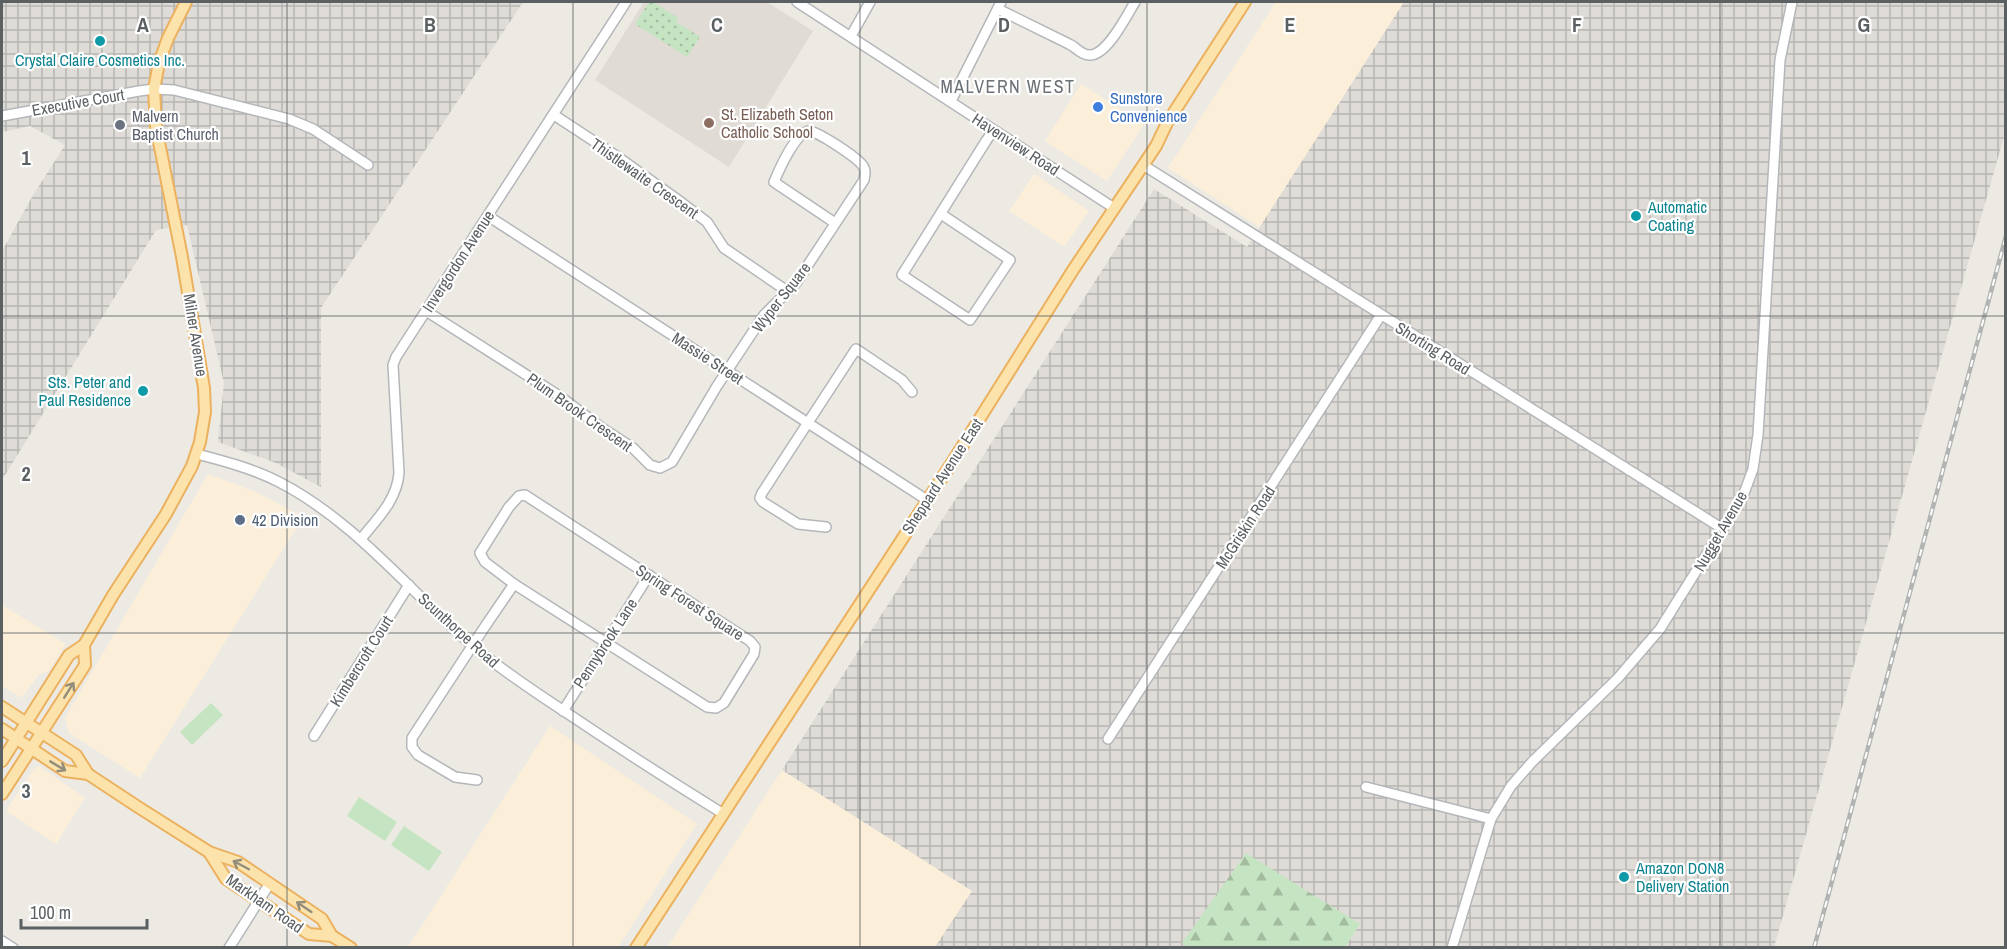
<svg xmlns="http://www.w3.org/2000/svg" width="2007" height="949" viewBox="0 0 2007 949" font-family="'Archivo Narrow',sans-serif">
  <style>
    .commercial { fill: #fcefda }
    .industrial { fill: url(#industrial-grid) }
    .education { fill: #e0dbd4 }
    .green { fill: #c5e4c1 }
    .forest { fill: url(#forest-firs) }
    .park { fill: url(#park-dots) }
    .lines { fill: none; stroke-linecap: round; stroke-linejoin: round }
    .minor-casing { stroke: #b4b7ba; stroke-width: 12 }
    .major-casing { stroke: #ebb15f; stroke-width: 14 }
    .minor { stroke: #fff; stroke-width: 9 }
    .major { stroke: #fbe3ab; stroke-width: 10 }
    .rail-casing { stroke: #b2b3b3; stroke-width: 4.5 }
    .rail { stroke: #fff; stroke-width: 2; stroke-dasharray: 7; stroke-linecap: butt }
    .oneway { stroke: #938e7c }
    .grid { fill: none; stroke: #5b6063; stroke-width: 1.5; stroke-opacity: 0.55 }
    .culture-dot { fill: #0f9aa8; stroke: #fff; stroke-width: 2 }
    .shop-dot { fill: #3f7fe0; stroke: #fff; stroke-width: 2 }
    .education-dot { fill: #8d6e63; stroke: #fff; stroke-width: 2 }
    .worship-dot { fill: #6b7280; stroke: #fff; stroke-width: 2 }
    .service-dot { fill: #5c6f8a; stroke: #fff; stroke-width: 2 }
    .labels { text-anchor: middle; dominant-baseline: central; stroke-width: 4.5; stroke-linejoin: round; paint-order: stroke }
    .culture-label { font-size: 16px; fill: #0d838f; stroke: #fff; text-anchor: start }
    .shop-label { font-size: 16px; fill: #366cbe; stroke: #fff; text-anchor: start }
    .street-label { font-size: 16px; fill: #5b6063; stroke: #fff }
    .education-label { font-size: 16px; fill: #785e54; stroke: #fff; text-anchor: start }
    .worship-label { font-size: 16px; fill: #5b616d; stroke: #fff; text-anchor: start }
    .service-label { font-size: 16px; fill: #4e5e75; stroke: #fff; text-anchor: start }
    .neighbourhood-label { font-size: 18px; letter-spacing: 1.5px; fill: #6c7275; stroke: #fff }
    .grid-label { font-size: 20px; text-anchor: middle; font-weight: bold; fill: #5b6063; stroke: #fff; stroke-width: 4.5; stroke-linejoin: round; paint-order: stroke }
  </style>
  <defs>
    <pattern id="industrial-grid" width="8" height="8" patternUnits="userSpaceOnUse" patternTransform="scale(1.5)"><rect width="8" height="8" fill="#dfdcd8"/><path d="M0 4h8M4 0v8" fill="none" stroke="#b8b6b3"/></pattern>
    <pattern id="forest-firs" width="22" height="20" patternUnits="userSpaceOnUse" patternTransform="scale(1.5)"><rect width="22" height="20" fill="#c5e4c1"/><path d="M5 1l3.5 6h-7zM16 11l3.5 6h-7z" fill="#a3bca0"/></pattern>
    <pattern id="park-dots" width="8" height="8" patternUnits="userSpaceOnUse" patternTransform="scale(1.5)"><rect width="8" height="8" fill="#c5e4c1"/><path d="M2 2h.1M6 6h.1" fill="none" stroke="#a3bca0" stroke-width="1.8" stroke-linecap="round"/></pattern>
  </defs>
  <rect width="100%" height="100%" fill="#edeae3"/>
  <g class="commercial">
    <polygon points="1276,2 1404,2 1260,227 1168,168"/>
    <polygon points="1081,84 1144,124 1107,181 1045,141"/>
    <polygon points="1034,174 1089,211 1064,247 1009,211"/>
    <polygon points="208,474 256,492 303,517 140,778 69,733 65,718"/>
    <polygon points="2,605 66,644 48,672 39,674 22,698 2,686"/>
    <polygon points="550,726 697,824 618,947 408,947"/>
    <polygon points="39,766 85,798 56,844 6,811 33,770"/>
    <polygon points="782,770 972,891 935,947 667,948"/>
  </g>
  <g class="industrial">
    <polygon points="2,2 523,2 321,308 321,487 276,463 218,442 224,383 187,225 156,230 2,480 2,251 32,197 65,145 30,126 2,132"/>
    <polygon points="1404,2 2005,2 2005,133 1774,947 1345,947 1360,924 1196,947 935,947 972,891 782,770 1154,189 1247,247"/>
  </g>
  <polygon class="education" points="644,2 767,2 813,31 729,167 595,80"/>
  <g class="green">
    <polygon points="211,703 223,715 192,745 180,732"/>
    <polygon points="359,797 397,822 385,841 347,816"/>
    <polygon points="404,826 442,852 429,871 391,845"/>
  </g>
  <polygon class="forest" points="1246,853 1360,924 1345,947 1189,948 1182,943"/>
  <polygon class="park" points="649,2 653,2 678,18 676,22 700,37 687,57 635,24"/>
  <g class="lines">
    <g class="minor-casing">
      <g id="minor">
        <polyline points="797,2 1114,208"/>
        <path d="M 998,9 L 1069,44 C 1076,47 1081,55 1089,55 C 1107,56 1127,15 1135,2"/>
        <polyline points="851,36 870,2"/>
        <polyline points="951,101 1001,2"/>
        <polyline points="554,115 615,155 682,203 707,222 724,248 787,291"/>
        <polyline points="2,116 139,91 154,89 174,90 289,119 313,129 368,165"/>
        <polyline points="1143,165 1723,529"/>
        <polyline points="941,214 1010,260 970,320 902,275 986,141 993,131"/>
        <polyline points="488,216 927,500"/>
        <path d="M 426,311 L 561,397 L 602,428 L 633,448 L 650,465 L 660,468 L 672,462 L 717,386 L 764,315 L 796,283 L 864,180 C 865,175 866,170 863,166 C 858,158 816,130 808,131 C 795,134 779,170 774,182 L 835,223"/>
        <path d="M 197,454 C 224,461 254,469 279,482 C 355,521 409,591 473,646 C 504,672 539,695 573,717 C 622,750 672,782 722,813"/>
        <polygon points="525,495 750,641 755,647 754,654 724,703 716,708 707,707 514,584 485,562 480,553 509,507 519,496"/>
        <polyline points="826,527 798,524 763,502 760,498 762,493 856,349 902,380 912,392"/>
        <path d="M 361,539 C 377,519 397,500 399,473 L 393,365 L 396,357 L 626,2"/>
        <polyline points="563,711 649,575"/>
        <polyline points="314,736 409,585"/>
        <polyline points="1108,739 1381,315"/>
        <polyline points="477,780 455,777 418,755 412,747 412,738 484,628 514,584"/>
        <polyline points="1366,787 1491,819"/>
        <polyline points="2,941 13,948"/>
        <polyline points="229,948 270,883"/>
        <polyline points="1452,948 1491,819 1511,786 1532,762 1618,678 1660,629 1743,496 1753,469 1758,435 1780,60 1792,2"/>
      </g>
    </g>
    <g class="major-casing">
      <g id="major">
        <polyline points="2,707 76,755 88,774 138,807 209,852 238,862 322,919 332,936"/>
        <polyline points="2,729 65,771 88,774"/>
        <polyline points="2,761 69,655 84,645 113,595 166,514 192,466 200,442 205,412 204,388 182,257 156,127 154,89 159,63 168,38 186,2"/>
        <polyline points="2,794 85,665 84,645"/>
        <polyline points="209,852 226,879 309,934 332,936 351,948"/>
        <polyline points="636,948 953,461 1073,270 1156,146 1167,123 1245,2"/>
      </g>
    </g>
    <use href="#minor" class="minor"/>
    <use href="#major" class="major"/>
    <g class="rail-casing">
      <polyline id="rail" points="1814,948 2006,236"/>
    </g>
    <use href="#rail" class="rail"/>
  </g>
  <defs><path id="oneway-shaft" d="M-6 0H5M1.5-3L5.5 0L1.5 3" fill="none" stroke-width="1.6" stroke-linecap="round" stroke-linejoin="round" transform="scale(1.5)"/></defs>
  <g class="oneway">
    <use href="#oneway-shaft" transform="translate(69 690) rotate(-58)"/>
    <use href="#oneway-shaft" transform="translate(58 766) rotate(31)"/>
    <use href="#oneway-shaft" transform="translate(241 865) rotate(-152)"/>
    <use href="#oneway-shaft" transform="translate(304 907) rotate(-146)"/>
  </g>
  <path class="grid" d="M 287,2 L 287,948M 573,2 L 573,948M 860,2 L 860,948M 1147,2 L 1147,948M 1434,2 L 1434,948M 1720,2 L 1720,948M 2,316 L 2006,316M 2,633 L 2006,633"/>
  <g class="culture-dot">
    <circle cx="100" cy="41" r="6"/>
    <circle cx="1636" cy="216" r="6"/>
    <circle cx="143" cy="391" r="6"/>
    <circle cx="1624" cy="877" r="6"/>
  </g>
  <circle class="shop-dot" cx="1098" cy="107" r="6"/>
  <circle class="education-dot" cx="709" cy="123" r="6"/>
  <circle class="worship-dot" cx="120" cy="125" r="6"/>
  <circle class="service-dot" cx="240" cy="520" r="6"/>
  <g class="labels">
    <g class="culture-label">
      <text x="100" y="60" text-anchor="middle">Crystal Claire Cosmetics Inc.</text>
      <text x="1648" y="207">Automatic<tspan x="1648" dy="18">Coating</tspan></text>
      <text x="131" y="382" text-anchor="end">Sts. Peter and<tspan x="131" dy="18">Paul Residence</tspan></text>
      <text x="1636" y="868">Amazon DON8<tspan x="1636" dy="18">Delivery Station</tspan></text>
    </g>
    <g class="shop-label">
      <text x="1110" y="98">Sunstore<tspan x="1110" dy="18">Convenience</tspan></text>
    </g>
    <g class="street-label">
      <text transform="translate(78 102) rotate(-10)">Executive Court</text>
      <text transform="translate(1016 144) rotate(33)">Havenview Road</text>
      <text transform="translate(645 178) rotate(35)">Thistlewaite Crescent</text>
      <text transform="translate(458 261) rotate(-57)">Invergordon Avenue</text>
      <text transform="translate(781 297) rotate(-52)">Wyper Square</text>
      <text transform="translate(196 335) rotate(81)">Milner Avenue</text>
      <text transform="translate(1433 348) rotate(32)">Shorting Road</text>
      <text transform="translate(708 358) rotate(33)">Massie Street</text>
      <text transform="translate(580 412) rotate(35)">Plum Brook Crescent</text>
      <text transform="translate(942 476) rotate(-57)">Sheppard Avenue East</text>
      <text transform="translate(1245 527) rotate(-57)">McGriskin Road</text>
      <text transform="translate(1720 531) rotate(-60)">Nugget Avenue</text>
      <text transform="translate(690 602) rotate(33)">Spring Forest Square</text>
      <text transform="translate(459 630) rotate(42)">Scunthorpe Road</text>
      <text transform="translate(605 643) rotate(-57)">Pennybrook Lane</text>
      <text transform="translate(361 661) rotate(-58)">Kimbercroft Court</text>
      <text transform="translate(265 903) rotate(35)">Markham Road</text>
    </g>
    <g class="education-label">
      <text x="721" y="114">St. Elizabeth Seton<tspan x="721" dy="18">Catholic School</tspan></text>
    </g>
    <g class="worship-label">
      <text x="132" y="116">Malvern<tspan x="132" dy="18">Baptist Church</tspan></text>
    </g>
    <g class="service-label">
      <text x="252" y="520">42 Division</text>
    </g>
    <g class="neighbourhood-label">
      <text x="1008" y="86">MALVERN WEST</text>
    </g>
  </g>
  <g class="grid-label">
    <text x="143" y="32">A</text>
    <text x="430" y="32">B</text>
    <text x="717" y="32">C</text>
    <text x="1004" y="32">D</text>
    <text x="1290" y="32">E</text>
    <text x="1577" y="32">F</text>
    <text x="1864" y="32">G</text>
    <text x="26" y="165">1</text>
    <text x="26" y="481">2</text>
    <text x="26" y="798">3</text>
  </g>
  <rect width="2007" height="949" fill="none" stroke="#5b6063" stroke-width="6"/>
  <path d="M21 919v9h126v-9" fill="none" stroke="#5b6063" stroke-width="3"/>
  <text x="30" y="919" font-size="18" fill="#5b6063" stroke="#ffffff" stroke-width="4.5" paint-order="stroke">100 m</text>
</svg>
